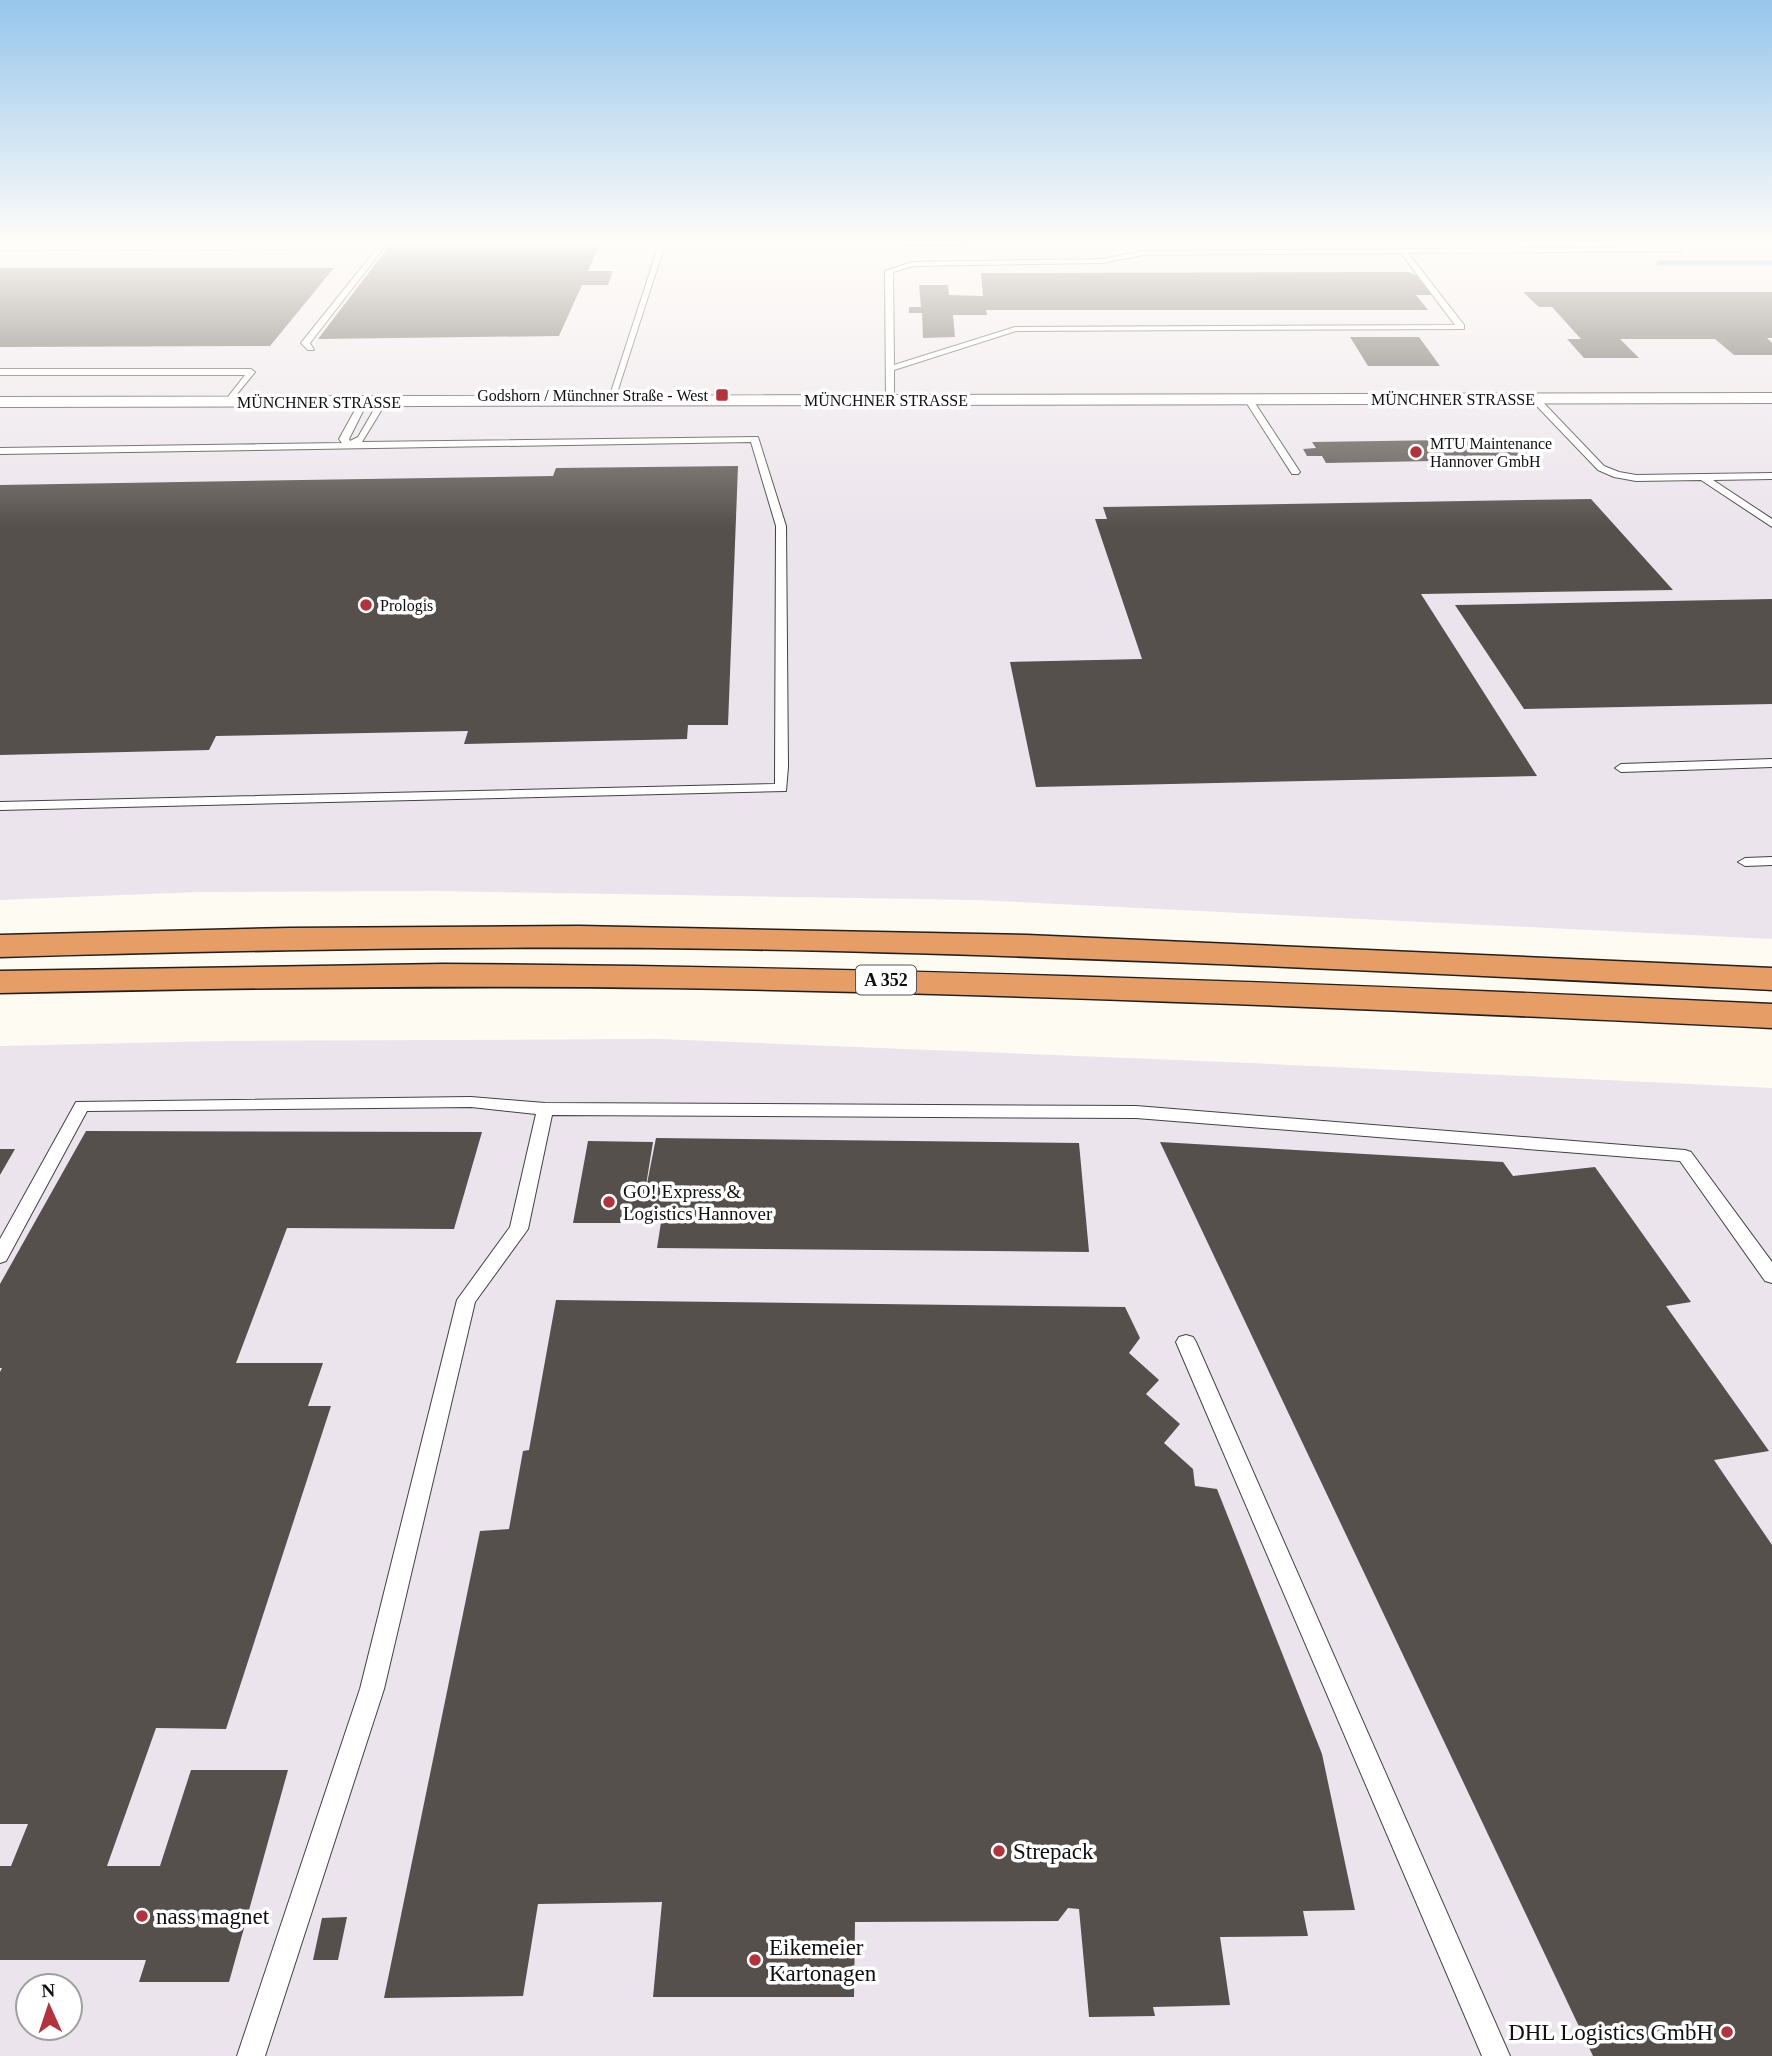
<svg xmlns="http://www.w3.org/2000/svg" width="1772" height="2056" viewBox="0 0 1772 2056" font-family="Georgia,serif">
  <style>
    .industrial { fill: #ebe4ec; fill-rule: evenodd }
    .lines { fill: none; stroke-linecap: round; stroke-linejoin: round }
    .stream { stroke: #4894c2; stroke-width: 5 }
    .building { fill: #56504c }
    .lane-casing { stroke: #424242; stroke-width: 2 }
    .street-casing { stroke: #424242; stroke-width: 2 }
    .highway-casing { stroke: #202020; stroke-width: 3 }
    .lane { fill: #fff; fill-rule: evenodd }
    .street { fill: #fff; fill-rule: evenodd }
    .highway { fill: #e79e66; fill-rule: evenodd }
    .poi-dot { fill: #b3323c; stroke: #fff; stroke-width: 2.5 }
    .labels { text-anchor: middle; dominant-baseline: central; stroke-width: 7; stroke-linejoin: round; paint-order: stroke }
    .far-poi-label { font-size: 16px; fill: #0f0f0f; stroke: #fff; text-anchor: start }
    .far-street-label { font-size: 16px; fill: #0f0f0f; stroke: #fff }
    .shield { fill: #fff; stroke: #575757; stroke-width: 2 }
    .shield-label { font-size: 18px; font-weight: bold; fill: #0f0f0f }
    .poi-label { font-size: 19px; fill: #0f0f0f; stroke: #fff; text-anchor: start }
    .near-poi-label { font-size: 23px; fill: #0f0f0f; stroke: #fff; text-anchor: start }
  </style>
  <rect width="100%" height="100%" fill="#fefbf2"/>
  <g class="industrial">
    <polygon points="0,241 1772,241 1772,939 976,900 434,891 198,892 0,900"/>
    <path d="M 660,1039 L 1251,1063 L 1772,1088 L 1772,2056 L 0,2056 L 0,1046 L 219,1041 ZM 28,1986 L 70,1986 L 70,2028 L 28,2028 Z"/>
  </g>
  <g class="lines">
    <polyline class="stream" points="1659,263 1772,263"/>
  </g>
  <g class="building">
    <polygon points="393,241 601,241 588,271 613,271 608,285 582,285 559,336 318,339"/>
    <polygon points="901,241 965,241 966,247 902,246"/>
    <polygon points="0,268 334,268 270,346 0,347"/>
    <polygon points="1409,272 1417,276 1432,295 1416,295 1428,310 986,310 987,315 953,315 955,337 923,338 922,313 909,313 909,307 921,307 919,285 948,285 949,295 983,296 981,273"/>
    <polygon points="1523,292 1772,292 1772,338 1767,338 1772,343 1772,355 1734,355 1715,339 1620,339 1639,358 1584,358 1567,339 1581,339 1552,307 1539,307"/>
    <polygon points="1350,337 1419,337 1440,366 1368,366"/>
    <polygon points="1515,439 1533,459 1326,463 1322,456 1307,456 1303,449 1316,448 1312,442"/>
    <polygon points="738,466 728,725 688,725 687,739 464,744 468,731 216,736 209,750 0,755 0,485 553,476 556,468"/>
    <polygon points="1591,499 1673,590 1421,594 1537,776 1036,787 1010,662 1142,659 1095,519 1107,519 1103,507"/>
    <polygon points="1772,599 1772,704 1524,709 1455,605"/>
    <polygon points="86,1131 482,1132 454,1229 287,1228 236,1363 323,1363 308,1406 331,1406 226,1729 156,1728 107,1866 160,1866 191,1770 288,1770 229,1982 139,1982 146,1960 0,1960 0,1866 11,1866 28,1824 0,1824 0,1372 2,1368 0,1368 0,1284"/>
    <polygon points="656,1138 1079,1143 1089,1252 657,1248 662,1216 640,1217 639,1223 573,1223 588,1141 653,1142 643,1204"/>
    <polygon points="1160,1142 1503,1162 1513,1176 1595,1167 1691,1302 1666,1306 1769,1451 1714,1460 1772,1545 1772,2056 1593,2056"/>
    <polygon points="0,1149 15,1149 0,1175"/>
    <polygon points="556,1300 1125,1307 1140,1338 1129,1353 1159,1380 1146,1394 1180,1424 1164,1443 1193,1469 1195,1486 1217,1489 1322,1754 1355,1910 1303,1911 1308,1936 1220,1937 1230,2005 1153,2007 1155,2016 1089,2017 1079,1909 1068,1908 1058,1921 855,1922 854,1997 653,1997 662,1902 538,1904 523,1996 384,1998 480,1531 509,1529 523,1451 529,1450"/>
    <polygon points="347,1917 338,1960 313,1960 322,1918"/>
  </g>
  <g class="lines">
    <g class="lane-casing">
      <g id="lane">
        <polygon points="383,241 389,241 310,343 314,350 308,350 301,343"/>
        <polygon points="660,241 666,241 617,393 610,395"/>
        <polygon points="0,246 305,245 309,247 305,249 0,250"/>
        <path d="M 1679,247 L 1682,251 L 1408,253 L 1464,325 L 1464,329 L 1016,331 L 894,370 L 894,400 L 890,403 L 886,400 L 885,271 L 912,262 L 1103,259 L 1142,251 ZM 1401,253 L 1455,325 L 1015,327 L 894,365 L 893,272 L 913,266 L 1103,263 L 1142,255 Z"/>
        <polygon points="0,369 251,369 255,372 228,405 224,402 245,375 0,375"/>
        <polygon points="1531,396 1537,396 1604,466 1619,472 1636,475 1772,473 1772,479 1713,480 1772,519 1772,527 1701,480 1636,481 1614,477 1598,470 1531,400"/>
        <polygon points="1245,397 1251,397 1300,472 1298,474 1292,474 1244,399"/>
        <polygon points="364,398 368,401 349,439 350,441 358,437 379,401 383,398 387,401 362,442 758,437 786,526 788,767 786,791 0,810 0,802 775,784 776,526 751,442 0,454 0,448 342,443 339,439 360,401"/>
        <polygon points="1772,759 1772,767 1621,772 1615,768 1621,764"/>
        <polygon points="1772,857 1772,865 1745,866 1738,862 1745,858"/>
        <polygon points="471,1097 545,1103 1136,1106 1685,1150 1691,1152 1772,1262 1772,1283 1765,1281 1680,1161 1136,1118 552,1115 528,1229 475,1302 384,1689 265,2056 237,2056 360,1689 457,1300 510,1227 536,1114 471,1107 87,1111 6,1261 0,1263 0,1239 76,1102"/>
        <polygon points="1186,1335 1193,1337 1196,1342 1510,2056 1482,2056 1176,1342 1179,1337"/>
      </g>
    </g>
    <g class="street-casing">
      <polygon id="street" points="1772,393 1772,403 0,407 0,397"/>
    </g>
    <g class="highway-casing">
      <g id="highway">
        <path d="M 579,926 L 1027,935 L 1772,968 L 1772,990 C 1425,973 1078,955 730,949 C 487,945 243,950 0,957 L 0,935 L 290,928 Z"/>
        <path d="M 443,964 C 887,967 1329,983 1772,1004 L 1772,1028 C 1404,1010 1036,994 668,988 C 445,985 223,988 0,993 L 0,971 Z"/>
      </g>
    </g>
    <use href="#lane" class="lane"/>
    <use href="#street" class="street"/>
    <use href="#highway" class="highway"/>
  </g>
  <linearGradient id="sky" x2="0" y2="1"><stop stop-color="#96c5ec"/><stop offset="0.46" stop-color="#fffdf9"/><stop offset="1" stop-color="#fffdf9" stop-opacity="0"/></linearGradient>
  <rect width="1772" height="528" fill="url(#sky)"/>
  <g class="poi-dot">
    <rect x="715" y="388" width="14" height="14" rx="3.5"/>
    <circle cx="1416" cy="452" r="7"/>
    <circle cx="366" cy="605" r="7"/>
    <circle cx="609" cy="1202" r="7"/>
    <circle cx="999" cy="1851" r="7"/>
    <circle cx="142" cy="1916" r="7"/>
    <circle cx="755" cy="1960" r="7"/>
    <circle cx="1727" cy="2032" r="7"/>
  </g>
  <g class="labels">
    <g class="far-poi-label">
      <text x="708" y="395" text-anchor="end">Godshorn / Münchner Straße - West</text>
      <text x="1430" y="443">MTU Maintenance<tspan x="1430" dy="18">Hannover GmbH</tspan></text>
      <text x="380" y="605">Prologis</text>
    </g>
    <g class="far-street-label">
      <text x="1453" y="399">MÜNCHNER STRASSE</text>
      <text x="886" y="400">MÜNCHNER STRASSE</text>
      <text x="319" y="402">MÜNCHNER STRASSE</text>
    </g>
    <rect class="shield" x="856" y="965.5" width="60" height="29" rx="5"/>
    <g class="shield-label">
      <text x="886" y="980">A 352</text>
    </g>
    <g class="poi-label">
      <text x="623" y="1191">GO! Express &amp;<tspan x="623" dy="22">Logistics Hannover</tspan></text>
    </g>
    <g class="near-poi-label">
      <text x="1013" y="1851">Strepack</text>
      <text x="156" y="1916">nass magnet</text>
      <text x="769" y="1947">Eikemeier<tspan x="769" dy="26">Kartonagen</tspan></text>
      <text x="1713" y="2032" text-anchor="end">DHL Logistics GmbH</text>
    </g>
  </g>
  <g transform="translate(49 2007) rotate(357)"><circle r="33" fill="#ffffff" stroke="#9f9f9f" stroke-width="2"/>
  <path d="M0-5L12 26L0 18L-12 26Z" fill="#b3323c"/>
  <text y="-10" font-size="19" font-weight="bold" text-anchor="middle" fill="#0f0f0f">N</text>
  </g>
</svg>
